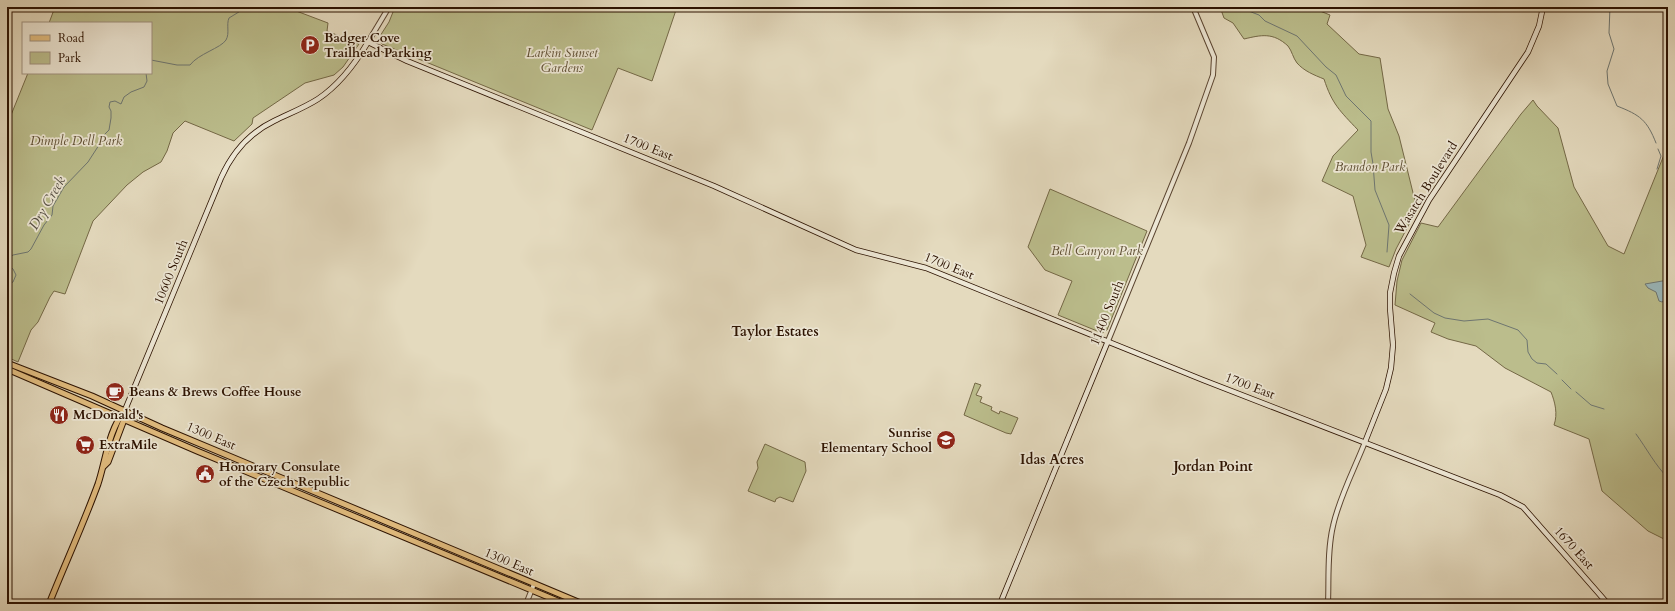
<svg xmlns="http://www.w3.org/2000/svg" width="1675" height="611" viewBox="0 0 1675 611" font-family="Cardo,serif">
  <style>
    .green { fill: #bbbd8c; stroke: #746846 }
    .water { fill: #9ab8bc; stroke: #6e7671 }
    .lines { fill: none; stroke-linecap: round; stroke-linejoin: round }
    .stream { stroke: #6e7671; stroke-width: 1 }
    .tertiary-casing { stroke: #5a4430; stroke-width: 6 }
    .secondary-casing { stroke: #2c1201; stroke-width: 6 }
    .primary-casing { stroke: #2c1201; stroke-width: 7 }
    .tertiary { stroke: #ede7d5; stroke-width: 4 }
    .secondary { stroke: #ede7d5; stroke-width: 4.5 }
    .primary { stroke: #e2bd7f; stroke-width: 5 }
    .labels { text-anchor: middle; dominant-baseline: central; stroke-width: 3.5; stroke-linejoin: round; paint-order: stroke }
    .poi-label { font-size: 13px; font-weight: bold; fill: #2c1201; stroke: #ede7d5; text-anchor: start }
    .park-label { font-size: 13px; font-style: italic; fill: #5e4e32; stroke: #ede7d5 }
    .street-label { font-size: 13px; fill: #2c1201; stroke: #ede7d5 }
    .water-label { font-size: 14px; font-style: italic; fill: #524c42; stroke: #ede7d5 }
    .neighbourhood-label { font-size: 14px; font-weight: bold; fill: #2c1201; stroke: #ede7d5 }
  </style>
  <rect width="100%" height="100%" fill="#e4dabe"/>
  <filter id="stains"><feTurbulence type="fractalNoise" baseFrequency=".005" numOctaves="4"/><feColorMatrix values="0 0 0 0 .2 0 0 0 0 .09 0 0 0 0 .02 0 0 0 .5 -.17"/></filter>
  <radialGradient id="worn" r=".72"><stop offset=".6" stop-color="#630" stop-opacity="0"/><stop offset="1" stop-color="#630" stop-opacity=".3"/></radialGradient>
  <g class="green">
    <polygon points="55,7 292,7 291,9 328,23 327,31 359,44 343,67 334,75 305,83 253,118 252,124 234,141 185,121 173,133 167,151 161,162 143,172 127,185 93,221 65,294 54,291 50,297 38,322 31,330 18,362 7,357 7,125 28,73 151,73 151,23 49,23"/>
    <polygon points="395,7 677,7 652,81 618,68 592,130 382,44 380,41 380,36 389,22"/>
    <path d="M 1220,7 L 1310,7 L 1330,15 L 1327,24 L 1359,54 L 1380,58 L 1388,109 L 1399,136 L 1417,209 L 1396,249 L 1389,267 L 1361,257 L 1366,245 L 1353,196 L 1322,181 L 1333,156 L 1358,130 C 1340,111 1332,104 1324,79 C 1314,75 1304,71 1297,63 C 1293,58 1292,51 1288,46 C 1273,32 1261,35 1244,39 L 1233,23 L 1224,18 Z"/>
    <path d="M 1533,100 L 1537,106 L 1558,128 L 1574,187 L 1608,246 L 1624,254 L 1668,145 L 1668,541 L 1648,531 L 1602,491 L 1589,439 L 1554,425 C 1558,414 1555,402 1551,392 L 1505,368 L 1476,346 L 1448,339 L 1431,332 L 1435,323 L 1395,305 L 1397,281 L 1402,260 L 1421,223 L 1438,227 L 1521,114 Z"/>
    <polygon points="1050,189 1147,231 1107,330 1102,333 1058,315 1072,281 1045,270 1028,247"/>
    <polygon points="975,383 981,385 976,395 982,397 980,402 992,407 991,410 999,414 1000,411 1018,418 1011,434 1006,433 964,415"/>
    <polygon points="765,444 805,462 806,471 793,502 780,497 776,499 775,502 748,491 758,468 757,462"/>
  </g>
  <polygon class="water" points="1668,280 1668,299 1662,302 1659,301 1656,292 1648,288 1645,284"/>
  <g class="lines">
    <g class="stream">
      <polyline points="1243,7 1246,10 1259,15 1265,21 1297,36 1326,67 1336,75 1346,96 1371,121 1371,152 1373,164 1375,190 1389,225 1387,252"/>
      <path d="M 1610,7 L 1609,33 L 1614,49 L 1607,71 L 1608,84 L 1617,106 C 1640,115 1647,120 1656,143"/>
      <path d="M 151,60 L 177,65 L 190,65 C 198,54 221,48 226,40 C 230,33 226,25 229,18 L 247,7"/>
      <polyline points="1657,169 1661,156 1658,149"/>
      <polyline points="7,285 13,282 16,275 13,269 8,265 8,259 13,255 28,252 31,249 44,225 52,215 53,206 64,187 88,162 99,145 102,137 109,130 111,118 111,111 109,107 110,102 115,101 121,104 124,97 131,92 144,87 147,81 146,73"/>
      <polyline points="1410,294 1434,313 1445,318 1464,321 1488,319 1518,330 1527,340 1528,352 1532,359 1537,363 1546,364 1557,374"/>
      <polyline points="1562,380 1571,389"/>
      <polyline points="1576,392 1591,405 1604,409"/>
      <path d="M 1636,434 C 1647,449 1655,465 1668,478"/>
    </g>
    <g class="tertiary-casing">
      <g id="tertiary">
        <polyline points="368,42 389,7"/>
        <polyline points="1108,341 1189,143 1213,75 1214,57 1193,7"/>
        <polyline points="526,604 534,584"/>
        <path d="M 1328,604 C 1329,579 1327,551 1333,526 C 1339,498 1354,470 1365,442"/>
      </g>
    </g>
    <g class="secondary-casing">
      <g id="secondary">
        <path d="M 125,410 L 221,178 C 232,153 249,133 274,121 C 288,114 304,108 318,99 C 339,85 355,64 368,42 L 407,61 L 714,186 L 856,250 L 926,268 L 1203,380 L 1500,495 L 1523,507 L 1608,604"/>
        <polyline points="1365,442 1386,389 1391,368 1393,345 1390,308 1390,293 1394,273 1399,256 1429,200 1528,52 1539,26 1543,7"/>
        <polyline points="1000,604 1108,341"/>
      </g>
    </g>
    <g class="primary-casing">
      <g id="primary">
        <polyline points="7,363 92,396 162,428 583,604"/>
        <polyline points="7,369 197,451 565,604"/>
        <polyline points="104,466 108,462 125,417"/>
        <path d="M 49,604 C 65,564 83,525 98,484 C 106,460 108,431 125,410"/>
      </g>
    </g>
    <use href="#tertiary" class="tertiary"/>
    <use href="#secondary" class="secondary"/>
    <use href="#primary" class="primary"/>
  </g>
  <defs>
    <g id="parking-disc" transform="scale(1)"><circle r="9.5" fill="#8f2418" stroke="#ede7d5"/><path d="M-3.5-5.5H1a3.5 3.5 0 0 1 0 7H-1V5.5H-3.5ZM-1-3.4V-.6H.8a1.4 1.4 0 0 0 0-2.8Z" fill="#fff"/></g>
    <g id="cafe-disc" transform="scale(1)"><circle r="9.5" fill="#8f2418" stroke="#ede7d5"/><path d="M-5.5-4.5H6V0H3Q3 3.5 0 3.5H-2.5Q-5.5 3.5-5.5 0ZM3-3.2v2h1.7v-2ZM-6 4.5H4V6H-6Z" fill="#fff"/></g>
    <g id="restaurant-disc" transform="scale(1)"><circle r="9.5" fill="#8f2418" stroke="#ede7d5"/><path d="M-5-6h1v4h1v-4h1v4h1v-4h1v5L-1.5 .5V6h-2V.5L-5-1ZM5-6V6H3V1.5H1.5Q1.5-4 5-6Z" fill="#fff"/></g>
    <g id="school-disc" transform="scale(1)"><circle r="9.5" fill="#8f2418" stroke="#ede7d5"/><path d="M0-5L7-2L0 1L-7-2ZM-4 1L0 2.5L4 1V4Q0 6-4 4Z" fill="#fff"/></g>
    <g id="supermarket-disc" transform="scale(1)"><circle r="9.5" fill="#8f2418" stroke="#ede7d5"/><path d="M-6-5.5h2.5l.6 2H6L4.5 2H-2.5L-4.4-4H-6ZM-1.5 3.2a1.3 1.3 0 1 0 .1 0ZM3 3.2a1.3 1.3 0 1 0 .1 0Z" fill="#fff"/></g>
    <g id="civic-disc" transform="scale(1)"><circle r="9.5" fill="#8f2418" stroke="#ede7d5"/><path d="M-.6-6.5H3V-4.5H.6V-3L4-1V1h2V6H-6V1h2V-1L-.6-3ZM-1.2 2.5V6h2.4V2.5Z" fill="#fff"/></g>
  </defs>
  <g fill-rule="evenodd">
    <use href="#parking-disc" x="310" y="45"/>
    <use href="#cafe-disc" x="115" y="392"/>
    <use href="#restaurant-disc" x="59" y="415"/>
    <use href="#school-disc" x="946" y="440"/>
    <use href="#supermarket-disc" x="85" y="445"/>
    <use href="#civic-disc" x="205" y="474"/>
  </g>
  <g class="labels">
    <g class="poi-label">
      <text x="324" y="38">Badger Cove<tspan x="324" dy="15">Trailhead Parking</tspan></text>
      <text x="129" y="392">Beans &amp; Brews Coffee House</text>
      <text x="73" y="415">McDonald's</text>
      <text x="932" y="433" text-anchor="end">Sunrise<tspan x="932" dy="15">Elementary School</tspan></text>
      <text x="99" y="445">ExtraMile</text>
      <text x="219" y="467">Honorary Consulate<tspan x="219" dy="15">of the Czech Republic</tspan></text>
    </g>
    <g class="park-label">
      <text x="562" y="53">Larkin Sunset<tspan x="562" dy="15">Gardens</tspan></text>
      <text x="76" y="141">Dimple Dell Park</text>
      <text x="1370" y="167">Brandon Park</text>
      <text x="1097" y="251">Bell Canyon Park</text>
    </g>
    <g class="street-label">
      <text transform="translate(648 147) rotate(22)">1700 East</text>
      <text transform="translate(1426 188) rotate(-58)">Wasatch Boulevard</text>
      <text transform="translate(949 266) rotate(22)">1700 East</text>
      <text transform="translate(171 272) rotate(-68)">10600 South</text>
      <text transform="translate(1107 313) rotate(-68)">11400 South</text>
      <text transform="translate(1250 386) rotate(21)">1700 East</text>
      <text transform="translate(211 436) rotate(23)">1300 East</text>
      <text transform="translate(1574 548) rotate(48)">1670 East</text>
      <text transform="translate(509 562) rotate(23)">1300 East</text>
    </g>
    <g class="water-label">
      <text transform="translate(47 203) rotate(-60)">Dry Creek</text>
    </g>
    <g class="neighbourhood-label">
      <text x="775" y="331">Taylor Estates</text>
      <text x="1052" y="459">Idas Acres</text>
      <text x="1213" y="466">Jordan Point</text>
    </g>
  </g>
  <rect width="1675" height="611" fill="none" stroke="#e4dabe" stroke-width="24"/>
  <rect x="8" y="8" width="1659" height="595" fill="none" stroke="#2c1201" stroke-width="2"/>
  <rect x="12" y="12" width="1651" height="587" fill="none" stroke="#2c1201"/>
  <rect x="22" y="22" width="130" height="52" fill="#ede7d5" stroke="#a09280"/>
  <rect x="30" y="35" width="20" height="6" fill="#e2bd7f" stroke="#a09280"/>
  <text x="58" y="42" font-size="12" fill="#2c1201">Road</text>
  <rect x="30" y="52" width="20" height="12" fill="#bbbd8c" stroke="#a09280"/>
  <text x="58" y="62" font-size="12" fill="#2c1201">Park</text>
  <rect width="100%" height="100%" filter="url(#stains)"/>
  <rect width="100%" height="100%" fill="url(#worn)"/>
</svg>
